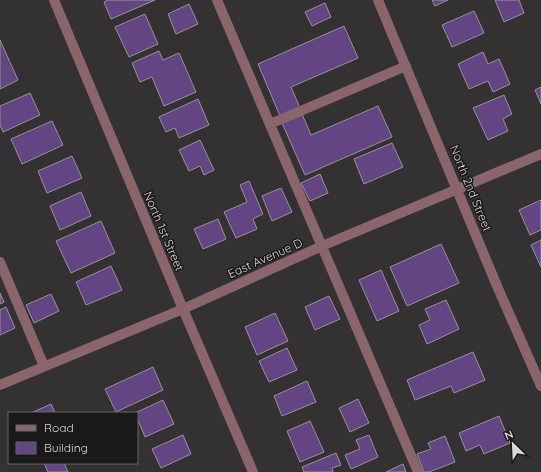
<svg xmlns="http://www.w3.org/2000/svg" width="541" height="472" viewBox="0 0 541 472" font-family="Quicksand,sans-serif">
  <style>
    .building { fill: #634584; stroke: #959497 }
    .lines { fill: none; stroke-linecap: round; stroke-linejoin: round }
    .minor { stroke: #8a666c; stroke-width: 10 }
    .labels { text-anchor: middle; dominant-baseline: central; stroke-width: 3; stroke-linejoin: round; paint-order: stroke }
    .street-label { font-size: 12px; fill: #d9d7d8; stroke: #1a191a }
  </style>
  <rect width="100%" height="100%" fill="#333132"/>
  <g class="building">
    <polygon points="108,0 155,0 111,19 104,2"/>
    <polygon points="432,0 448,0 435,6"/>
    <polygon points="495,0 519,0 524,13 504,22"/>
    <polygon points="325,3 331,17 312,26 305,12"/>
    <polygon points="189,4 198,24 176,34 168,14"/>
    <polygon points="474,11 484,33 452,47 442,25"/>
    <polygon points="145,14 158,44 129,57 115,27"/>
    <polygon points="344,26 358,58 291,87 300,108 280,116 258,64"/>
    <polygon points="0,40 18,80 0,89"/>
    <polygon points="159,51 163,60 179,53 196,92 164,106 152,77 140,82 132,63"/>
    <polygon points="483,52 488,64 499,59 510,84 493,92 488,81 469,89 458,64"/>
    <polygon points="541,87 541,104 535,90"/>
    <polygon points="30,93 40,115 3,132 0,125 0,106"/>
    <polygon points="504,95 512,114 503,119 508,131 488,140 473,108"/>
    <polygon points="198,99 209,125 179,138 175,128 166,132 159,117"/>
    <polygon points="378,106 392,137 305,175 282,123 302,114 311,135"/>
    <polygon points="52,121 63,145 22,164 11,139"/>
    <polygon points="200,140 214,170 204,175 200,166 189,171 179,150"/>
    <polygon points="392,143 403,167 364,184 354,159"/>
    <polygon points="72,156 82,178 47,193 38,171"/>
    <polygon points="320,174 328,193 310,201 301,183"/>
    <polygon points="249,181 263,214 253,219 257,229 236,238 224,212 247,202 240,185"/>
    <polygon points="281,188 292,212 272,221 262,196"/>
    <polygon points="81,192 91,216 60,230 50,206"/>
    <polygon points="541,200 541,230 530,235 519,210"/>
    <polygon points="218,219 226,239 203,249 194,229"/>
    <polygon points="101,221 115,253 71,273 56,241"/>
    <polygon points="541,240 541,267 531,245"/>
    <polygon points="441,244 459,283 407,306 390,267"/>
    <polygon points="111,266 122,290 86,305 76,282"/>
    <polygon points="381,270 399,311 377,321 359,280"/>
    <polygon points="0,293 4,302 0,304"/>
    <polygon points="51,294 59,311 34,323 26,305"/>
    <polygon points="329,296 340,319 315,330 305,307"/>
    <polygon points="446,300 459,329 427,344 419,325 430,320 425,309"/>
    <polygon points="6,307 15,328 0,335 0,310"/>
    <polygon points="275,313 288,341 257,355 245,327"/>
    <polygon points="287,348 297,370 269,382 259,361"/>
    <polygon points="473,352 485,380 454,393 451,386 415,400 407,380"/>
    <polygon points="153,367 163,390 116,412 105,389"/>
    <polygon points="307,381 316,402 282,416 274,396"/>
    <polygon points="358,399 369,423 350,432 339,408"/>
    <polygon points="163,400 174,424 145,437 137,418 137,413 135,413"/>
    <polygon points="51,404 55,413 31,413"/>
    <polygon points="499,416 510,443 484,454 480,445 466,451 459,433"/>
    <polygon points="310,421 324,452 300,462 287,431"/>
    <polygon points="183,435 191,454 161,468 152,449"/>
    <polygon points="369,435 378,457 351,469 345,455 360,449 356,440"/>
    <polygon points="445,436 455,462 429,472 424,472 417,454 431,449 428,443"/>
    <polygon points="336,453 341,465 332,468 333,472 304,472 302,467"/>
    <polygon points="44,463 64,463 68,472 48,472"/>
    <polygon points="403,464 406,472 386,472"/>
  </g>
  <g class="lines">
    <g class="minor">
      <polyline points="54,0 183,309 253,472"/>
      <polyline points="217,0 418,472"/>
      <polyline points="378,0 497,286 541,386"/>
      <polyline points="270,124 406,66"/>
      <polyline points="0,262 44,366"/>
      <polyline points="0,385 183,309 322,246 541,154"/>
    </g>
  </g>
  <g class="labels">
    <g class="street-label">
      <text transform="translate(471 188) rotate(68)">North 2nd Street</text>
      <text transform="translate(164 231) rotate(67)">North 1st Street</text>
      <text transform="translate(265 258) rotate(-24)">East Avenue D</text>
    </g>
  </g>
  <rect x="8" y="412" width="130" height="52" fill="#1a191a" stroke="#666566"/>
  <rect x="16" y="425" width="20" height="6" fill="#8a666c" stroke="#666566"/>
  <text x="44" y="432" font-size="12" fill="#d9d7d8">Road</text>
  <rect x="16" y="442" width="20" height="12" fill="#634584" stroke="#666566"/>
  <text x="44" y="452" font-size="12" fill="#d9d7d8">Building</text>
  <g transform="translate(513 444) rotate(336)" stroke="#1a191a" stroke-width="3" paint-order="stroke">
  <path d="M0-3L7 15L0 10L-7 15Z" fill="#d9d7d8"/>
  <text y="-6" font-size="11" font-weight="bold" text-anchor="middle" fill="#d9d7d8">N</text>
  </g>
</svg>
